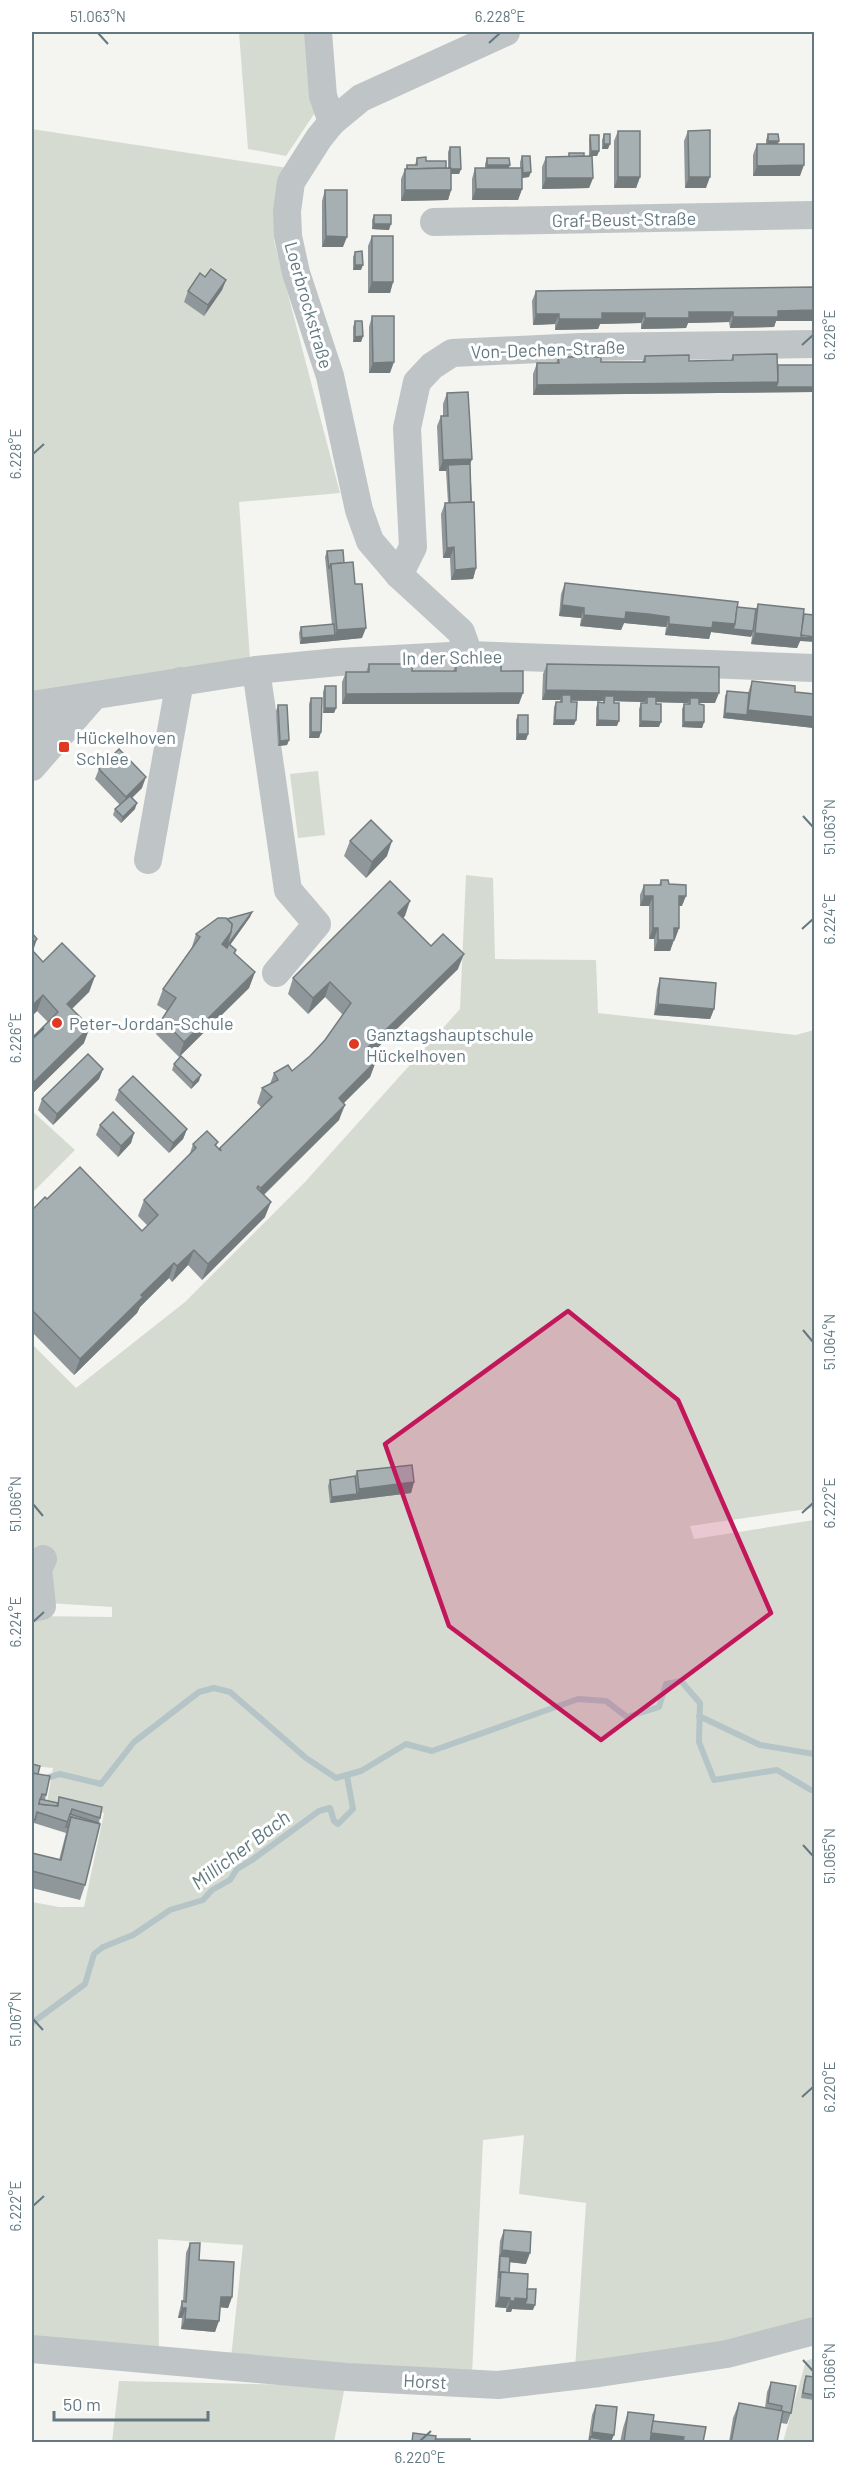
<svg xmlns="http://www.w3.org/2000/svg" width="846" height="2474" viewBox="0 0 846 2474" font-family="Barlow,sans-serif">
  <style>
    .green { fill: #d6dbd1 }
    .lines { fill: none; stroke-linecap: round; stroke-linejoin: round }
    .stream { stroke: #b5c4c6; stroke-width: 6 }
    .minor { stroke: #bfc4c6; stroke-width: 28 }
    .wall { fill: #8f979a }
    .shaded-wall { fill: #747b7d }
    .building { fill: #a6b0b3; stroke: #747b7d; stroke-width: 1.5 }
    .marked { fill: #c2185b; fill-opacity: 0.2; stroke: #c2185b; stroke-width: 4.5; stroke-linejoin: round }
    .ticks { fill: none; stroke: #637881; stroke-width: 2 }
    .poi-dot { fill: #e13824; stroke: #fff; stroke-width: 2 }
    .labels { text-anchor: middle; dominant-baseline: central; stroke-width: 6; stroke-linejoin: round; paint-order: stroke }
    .street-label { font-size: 18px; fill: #637881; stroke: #fff }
    .poi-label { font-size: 18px; fill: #637881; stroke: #fff; text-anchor: start }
    .water-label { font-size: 20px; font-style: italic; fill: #5f7a7f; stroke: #fff }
    .neatline { fill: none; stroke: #637881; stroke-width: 2 }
    .ticks-label { font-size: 15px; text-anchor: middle; fill: #637881 }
  </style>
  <rect width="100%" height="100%" fill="#f4f4f0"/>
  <g class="green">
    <polygon points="239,32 314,32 320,105 286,156 248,149"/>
    <polygon points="32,129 288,168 275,213 274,241 340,493 239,502 250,659 32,696"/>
    <polygon points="318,771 325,835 298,838 290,774"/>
    <polygon points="466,875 493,878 495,959 596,960 598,1013 796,1035 814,1030 814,1508 690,1526 694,1539 814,1520 814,2318 717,2349 575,2369 586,2203 519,2194 524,2135 483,2140 472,2375 231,2358 243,2245 158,2239 159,2352 32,2335 32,1902 59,1907 84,1907 104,1813 47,1802 53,1768 32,1766 32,1616 112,1617 112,1607 32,1602 32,1344 76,1388 185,1302 305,1182 460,1009"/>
    <polygon points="32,1111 75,1150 32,1193"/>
    <polygon points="814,2358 814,2442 783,2442 806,2361"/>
    <polygon points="119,2381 345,2386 334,2442 112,2442"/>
  </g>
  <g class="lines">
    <g class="stream">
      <polyline points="699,1716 760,1745 814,1754"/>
      <polyline points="43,1779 60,1774 101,1784 134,1742 199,1692 214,1688 230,1692 306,1758 336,1778 361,1771 406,1744 432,1751 578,1699 606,1701 627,1717 659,1707 666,1684 681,1681 700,1703 699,1742 714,1780 777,1770 811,1790 814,1790"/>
      <polyline points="32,2023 85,1984 94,1954 103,1947 133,1935 170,1910 203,1900 212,1890 230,1880 237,1869 252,1860 319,1811 330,1808 334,1821 338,1824 353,1809 347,1776"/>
    </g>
    <g class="minor">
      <polyline points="318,32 323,96 332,122"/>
      <polyline points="434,222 814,215"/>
      <polyline points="399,575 413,547 407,428 417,382 432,366 452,353 581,347 814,344"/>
      <polyline points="469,655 461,632 399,575 370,541 359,510 330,376 296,273 288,236 287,211 291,182 319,138 332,122 361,98 506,32"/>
      <polyline points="256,670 288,890 317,924 276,973"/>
      <polyline points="32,705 256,670 338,662 469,655 814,668"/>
      <polyline points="32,734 59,701"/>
      <polyline points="32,767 93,697"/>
      <polyline points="148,860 180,681"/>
      <polyline points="32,1608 42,1606 38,1569 43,1559"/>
      <polyline points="32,2349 347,2377 498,2385 599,2373 727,2354 814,2331"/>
    </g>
  </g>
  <g class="wall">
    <polygon points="618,131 640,177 636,188 614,188 614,141"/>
    <polygon points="688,131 706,188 685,188 684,141"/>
    <polygon points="604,134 608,149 602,149 602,140"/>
    <polygon points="768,134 779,141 777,144 800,176 753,176 753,155 757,144 766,144 766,140"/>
    <polygon points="590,135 599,151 597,156 589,156 589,140"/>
    <polygon points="450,147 461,169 459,174 451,174 451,190 448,200 401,201 401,179 405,169 406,169 407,165 415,165 417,158 448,168 448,152"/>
    <polygon points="569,153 584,156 593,178 589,188 542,189 542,167 546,157 568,157"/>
    <polygon points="522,156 529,177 522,178 522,189 518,200 472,200 472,179 475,168 485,168 485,164 487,158 509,168 520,168 520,162"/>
    <polygon points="325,190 343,247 322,247 322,201"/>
    <polygon points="374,215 389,230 372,229 372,220"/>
    <polygon points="372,236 393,282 390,293 368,293 368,246"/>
    <polygon points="355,252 361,270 353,270 353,257"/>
    <polygon points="205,277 226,280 222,290 204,316 184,302 188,291"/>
    <polygon points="814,287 814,321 776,321 774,327 730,328 729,322 688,323 686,328 641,329 641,323 600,324 598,329 555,330 555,324 533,325 532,301 536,291"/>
    <polygon points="372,316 390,373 369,373 369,327"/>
    <polygon points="355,321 363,336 361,342 353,342 353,327"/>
    <polygon points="733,355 778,365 814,365 814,392 533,395 533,374 537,363 556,363 558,357 601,362 642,362 645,356 689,361 731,360"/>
    <polygon points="447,393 472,459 470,464 476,568 473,579 451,580 450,558 443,558 441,514 445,503 448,503 446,471 439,471 437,426 441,416 443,416 443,404"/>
    <polygon points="327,551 344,563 362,638 300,644 299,633 301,627 332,625 325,557"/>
    <polygon points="565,583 737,607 756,609 758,604 800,641 797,648 751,644 752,636 711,632 709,639 665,635 666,627 624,623 621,630 580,626 581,618 559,616 561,594"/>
    <polygon points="369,664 412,671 453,671 456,664 519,704 342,704 342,682 346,672 366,672"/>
    <polygon points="547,664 715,703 699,703 704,722 702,728 682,727 682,709 684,704 688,704 688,703 656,702 659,727 639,727 639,709 641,703 645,703 645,702 614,701 617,726 596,726 596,708 598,702 603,703 603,701 571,701 576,720 574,725 553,725 554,707 556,702 560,702 560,700 542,700 543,674"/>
    <polygon points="752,681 795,692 814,728 723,718 725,696 727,691 748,693"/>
    <polygon points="325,686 336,708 334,713 323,713 323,692"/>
    <polygon points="311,698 321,732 319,738 309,738 309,704"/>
    <polygon points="278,705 289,740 287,745 278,746 276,711"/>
    <polygon points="518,715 528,734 526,740 516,740 516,720"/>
    <polygon points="99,769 142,788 132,798 135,809 121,823 113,815 115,809 120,805 95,779"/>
    <polygon points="350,841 387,856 366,878 344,856"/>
    <polygon points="661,880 669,884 682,906 679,906 679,928 675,939 674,939 670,951 654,951 654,939 649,939 649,906 640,906 640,895 644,885 659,885"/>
    <polygon points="252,912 250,917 230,945 236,950 235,954 255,972 249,988 179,1057 156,1034 162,1019 167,1011 157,1005 163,989 191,950 196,934 227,919"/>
    <polygon points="405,916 403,918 431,946 458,969 370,1055 376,1061 370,1077 343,1103 339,1120 264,1195 265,1217 202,1280 188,1265 172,1282 169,1278 140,1307 137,1313 74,1375 32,1332 32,1210 47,1199 142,1231 148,1226 138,1216 144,1200 189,1156 193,1144 218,1142 216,1146 220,1150 220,1148 261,1107 257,1103 262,1088 270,1084 274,1073 292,1071 310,1056 325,1040 343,1015 325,997 308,1014 288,994 293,978"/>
    <polygon points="32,933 33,951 43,962 95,976 89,992 72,1009 84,1043 32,1094 32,1038 48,1022 37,1011 32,1016"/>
    <polygon points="660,978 714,1009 710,1019 654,1015 657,989"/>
    <polygon points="174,1064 199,1081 191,1089 172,1070"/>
    <polygon points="103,1069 99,1079 53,1125 38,1110 42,1099"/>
    <polygon points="119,1090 187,1129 183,1139 169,1153 115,1100"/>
    <polygon points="100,1125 134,1133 131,1143 118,1157 96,1135"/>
    <polygon points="357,1471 414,1482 411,1493 330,1503 328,1486 330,1480 355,1476"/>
    <polygon points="32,1764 38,1774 46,1795 45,1800 58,1803 59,1797 100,1818 85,1885 80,1900 32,1888 32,1853 59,1860 66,1833 34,1823 32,1829"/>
    <polygon points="504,2230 526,2264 510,2262 509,2273 527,2289 533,2310 512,2309 511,2312 506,2312 506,2308 495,2307 500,2241"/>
    <polygon points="190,2243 199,2260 232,2297 228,2308 220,2307 215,2332 181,2329 182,2318 178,2318 179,2312 182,2301 183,2301 186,2253"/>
    <polygon points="806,2376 814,2377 814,2400 801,2398 804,2381"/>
    <polygon points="771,2382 791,2413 787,2424 781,2423 777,2442 729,2442 733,2418 739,2403 765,2408 767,2392"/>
    <polygon points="596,2405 611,2442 588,2442 592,2415"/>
    <polygon points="628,2412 653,2421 703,2442 620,2442 623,2428"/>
  </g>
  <g class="shaded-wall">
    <polygon points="768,141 779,141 777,146 766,146"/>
    <polygon points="604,144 610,144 608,149 602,149"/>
    <polygon points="591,151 599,151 597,156 589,156"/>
    <polygon points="487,165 510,165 508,170 485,171"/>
    <polygon points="804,165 800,176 753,176 757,166"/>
    <polygon points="450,169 461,169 459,174 448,174"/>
    <polygon points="531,172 529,177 521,178 523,173"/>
    <polygon points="618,177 640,177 636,188 614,188"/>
    <polygon points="689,177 710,177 706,188 685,188"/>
    <polygon points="546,178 593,178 589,188 542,189"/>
    <polygon points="476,189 522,189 518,200 472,200"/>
    <polygon points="405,190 451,190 448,200 401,201"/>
    <polygon points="374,224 391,224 389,230 372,229"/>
    <polygon points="326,236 347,237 343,247 322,247"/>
    <polygon points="355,265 363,265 361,270 353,270"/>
    <polygon points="226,280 222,290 204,316 208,305"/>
    <polygon points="372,282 393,282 390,293 368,293"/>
    <polygon points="814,310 814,321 776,321 774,327 730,328 733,317 778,311"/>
    <polygon points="689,312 733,312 729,322 688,323 686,328 641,329 645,318"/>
    <polygon points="602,313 645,313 641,323 600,324 598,329 555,330 559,319"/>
    <polygon points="536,314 559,314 555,324 533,325"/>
    <polygon points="363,336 361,342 353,342 355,337"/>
    <polygon points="394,362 390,373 369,373 373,363"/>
    <polygon points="778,382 814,387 814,392 533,395 537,385"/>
    <polygon points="472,459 468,470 448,465 446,471 439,471 443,460"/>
    <polygon points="454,547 450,558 443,558 447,548"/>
    <polygon points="476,568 473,579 451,580 455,570"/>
    <polygon points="562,605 584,608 581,618 559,616"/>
    <polygon points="626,612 669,617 666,627 624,623 621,630 580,626 584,615"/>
    <polygon points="713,622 735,624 753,631 751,637 711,632 709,639 665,635 669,624"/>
    <polygon points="366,628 362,638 333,641 337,630"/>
    <polygon points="755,633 814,637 814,642 800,641 797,648 751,644"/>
    <polygon points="335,635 333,641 300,644 302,638"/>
    <polygon points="546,690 719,693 715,703 690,703 690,698 688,703 647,702 647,697 645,702 605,701 605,696 603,701 562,700 562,695 560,700 542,700"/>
    <polygon points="523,693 519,704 342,704 346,694"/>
    <polygon points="325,708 336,708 334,713 323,713"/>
    <polygon points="748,710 814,717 814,728 723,718 725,713 747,715"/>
    <polygon points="555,720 576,720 574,725 553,725"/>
    <polygon points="598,720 619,721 617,726 596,726"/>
    <polygon points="641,721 661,722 659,727 639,727"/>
    <polygon points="684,722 704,722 702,728 682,727"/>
    <polygon points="311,732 321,732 319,738 309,738"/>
    <polygon points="518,734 528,734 526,740 516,740"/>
    <polygon points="289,740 287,745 278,746 280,741"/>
    <polygon points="146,777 142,788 122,807 126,797"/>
    <polygon points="137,803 135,809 121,823 123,817"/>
    <polygon points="392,841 387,856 366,878 372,862"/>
    <polygon points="644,896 653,896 649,906 640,906"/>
    <polygon points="679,896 686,896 682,906 675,906"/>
    <polygon points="410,901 405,916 392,929 398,913"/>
    <polygon points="252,912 250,917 225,952 226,947"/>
    <polygon points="653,928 658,928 654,939 649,939"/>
    <polygon points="674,928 679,928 675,939 670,939"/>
    <polygon points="231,932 226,947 222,944"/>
    <polygon points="37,939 32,954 32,944"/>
    <polygon points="658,940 674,940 670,951 654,951"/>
    <polygon points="464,954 458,969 360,1065 365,1050"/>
    <polygon points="255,972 249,988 179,1057 184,1042"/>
    <polygon points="95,976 89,992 61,1019 67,1004"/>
    <polygon points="330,982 325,997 308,1014 313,998"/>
    <polygon points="43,995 37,1011 32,1016 32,1006"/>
    <polygon points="658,1004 714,1009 710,1019 654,1015"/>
    <polygon points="90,1027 84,1043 32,1094 32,1087 33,1083"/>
    <polygon points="376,1061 370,1077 333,1114 339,1098"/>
    <polygon points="103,1069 99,1079 53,1125 57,1114"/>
    <polygon points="201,1075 199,1081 191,1089 193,1083"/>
    <polygon points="345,1105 339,1120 255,1203 261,1188"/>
    <polygon points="187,1129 183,1139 169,1153 173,1143"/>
    <polygon points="134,1133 131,1143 118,1157 121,1146"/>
    <polygon points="271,1202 265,1217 202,1280 208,1264"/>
    <polygon points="194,1250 188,1265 172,1282 177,1266"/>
    <polygon points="174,1263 169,1278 140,1307 137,1313 74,1375 80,1359 141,1295"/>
    <polygon points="414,1482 411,1493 355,1500 359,1489"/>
    <polygon points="357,1494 355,1500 330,1503 332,1497"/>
    <polygon points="502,2250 530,2253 526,2264 500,2261 500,2256"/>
    <polygon points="221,2297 232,2297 228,2308 217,2307"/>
    <polygon points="499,2297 510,2298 506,2308 495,2307"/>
    <polygon points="515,2298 527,2299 535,2305 533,2310 512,2309 511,2312 506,2312 510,2301"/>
    <polygon points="182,2308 186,2308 182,2318 178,2318"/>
    <polygon points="185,2319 219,2321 215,2332 181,2329"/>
    <polygon points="592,2432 614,2435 611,2442 590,2442"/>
    <polygon points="650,2433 684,2437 682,2442 647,2442"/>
  </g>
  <g class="building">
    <polygon points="710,130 710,177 689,177 688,131"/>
    <rect x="618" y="131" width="22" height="46"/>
    <rect x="604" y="134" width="6" height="10"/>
    <polygon points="768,134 778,134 779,141 768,141"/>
    <polygon points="590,135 599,135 599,151 591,151"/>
    <polygon points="757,144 804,144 804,165 757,166"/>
    <polygon points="450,147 460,147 461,169 450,169"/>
    <polygon points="569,153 584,153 584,156 569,157"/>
    <polygon points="522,156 530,156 531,172 523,173"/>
    <polygon points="592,156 593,178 546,178 546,157"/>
    <polygon points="426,157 426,161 446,161 446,168 407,169 407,165 417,165 417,158"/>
    <polygon points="487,158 509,158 510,165 487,165"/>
    <polygon points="451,168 451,190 405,190 405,169"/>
    <polygon points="475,168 522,168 522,189 476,189"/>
    <polygon points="325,190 347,190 347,237 326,236"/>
    <rect x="374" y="215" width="17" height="9"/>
    <rect x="372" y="236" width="21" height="46"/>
    <polygon points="362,251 363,265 355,265 355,252"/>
    <polygon points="211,269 226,280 208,305 188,291 200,273 205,277"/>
    <polygon points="814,287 814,310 778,311 778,317 733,317 733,312 689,312 689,318 645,318 645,313 602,313 602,319 559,319 559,314 536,314 536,291"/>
    <polygon points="372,316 394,316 394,362 373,363"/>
    <polygon points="355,321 362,321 363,336 355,337"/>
    <polygon points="777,354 778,382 537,385 537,363 559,363 558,357 601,357 601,362 645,362 645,356 689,355 689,361 733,360 733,355"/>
    <polygon points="778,365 814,365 814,387 776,387 778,382"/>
    <polygon points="468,392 472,459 443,460 441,416 448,416 447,393"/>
    <polygon points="470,464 471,502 450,503 448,465"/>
    <polygon points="474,502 476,568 455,570 454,547 447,548 445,503"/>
    <polygon points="343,550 344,563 331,564 329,569 327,551"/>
    <polygon points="353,562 355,584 362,584 366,628 337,630 331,564"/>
    <polygon points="565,583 738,602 735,624 713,622 712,628 669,624 669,617 648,614 626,612 625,619 584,615 584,608 562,605"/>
    <polygon points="758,604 804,609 801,638 755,633"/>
    <polygon points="737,607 756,609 753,631 733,629 735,624"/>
    <polygon points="804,614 814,615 814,637 801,635"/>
    <polygon points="334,624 335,635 302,638 301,627"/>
    <polygon points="369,664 412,664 412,671 456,671 456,664 501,664 501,671 523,671 523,693 346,694 346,672 369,672"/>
    <polygon points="547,664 719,667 719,693 546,690"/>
    <polygon points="752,681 795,686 795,692 814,694 814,717 748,710"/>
    <rect x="325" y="686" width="11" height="22"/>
    <polygon points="727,691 749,693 747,715 725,713"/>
    <polygon points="562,695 571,695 571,702 577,702 576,720 555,720 556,702 562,702"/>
    <polygon points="605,696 614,696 614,703 619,703 619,721 598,720 598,702 604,703"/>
    <polygon points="647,697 656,697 656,704 661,704 661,722 641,721 641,703 647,703"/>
    <polygon points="311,698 322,698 321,732 311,732"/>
    <polygon points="690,698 699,698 699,704 704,705 704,722 684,722 684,704 690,704"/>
    <polygon points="278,705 287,705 289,740 280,741"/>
    <rect x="518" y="715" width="10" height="19"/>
    <polygon points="119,749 146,777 126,797 99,769"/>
    <polygon points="130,796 137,803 123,817 115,809"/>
    <polygon points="371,820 392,841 372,862 350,841"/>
    <polygon points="661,880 668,880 669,884 686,885 686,896 679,896 679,928 674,928 674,940 658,940 658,928 653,928 653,896 644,896 644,885 661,885"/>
    <polygon points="390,881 410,901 398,913 431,946 443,934 464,954 365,1050 376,1061 339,1098 345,1105 261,1188 258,1186 257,1188 271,1202 208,1264 194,1250 177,1266 174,1263 141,1295 143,1297 80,1359 32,1310 32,1210 45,1197 47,1199 80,1167 142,1231 158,1215 144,1200 196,1148 193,1144 207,1131 218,1142 215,1145 221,1151 220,1148 272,1097 262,1088 278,1080 274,1073 288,1065 292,1071 310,1056 325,1040 351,1003 330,982 313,998 293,978"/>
    <polygon points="252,912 226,947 231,932 232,924 227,919"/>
    <polygon points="218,918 226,918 232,924 231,932 222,944 227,948 229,944 236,950 234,953 255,972 184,1042 162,1019 176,998 163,989 200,937 196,934"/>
    <polygon points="32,933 37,939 32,944"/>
    <polygon points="62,943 95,976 67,1004 90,1027 33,1083 32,1082 32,1038 58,1012 43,995 32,1006 32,950 43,962"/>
    <polygon points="660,978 716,983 714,1009 658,1004"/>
    <polygon points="88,1054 103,1069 57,1114 42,1099"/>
    <polygon points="181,1056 201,1075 193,1083 174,1064"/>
    <polygon points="133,1076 187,1129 173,1143 119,1090"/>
    <polygon points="113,1112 134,1133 121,1146 100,1125"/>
    <polygon points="412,1465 414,1482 359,1489 357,1471"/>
    <polygon points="355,1476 357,1494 332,1497 330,1480"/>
    <polygon points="32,1764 40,1766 38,1774 32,1773"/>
    <polygon points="32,1773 50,1776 46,1795 42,1794 39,1804 58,1806 59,1797 102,1807 100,1818 72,1809 68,1822 37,1812 35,1820 32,1819"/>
    <polygon points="40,1799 58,1803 57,1806 39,1804"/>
    <polygon points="70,1814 99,1823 98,1824 71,1817 68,1827 66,1827"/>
    <polygon points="71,1817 100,1824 85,1885 32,1871 32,1853 61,1860"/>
    <polygon points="504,2230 531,2232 530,2253 502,2250"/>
    <polygon points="190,2243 200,2243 199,2260 234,2262 232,2297 221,2297 219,2321 185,2319 186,2308 182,2308 182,2301 186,2302"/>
    <polygon points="500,2256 510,2257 509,2273 501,2272 499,2278"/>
    <polygon points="501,2272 528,2274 527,2299 515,2298 515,2301 510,2301 510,2298 499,2297"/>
    <polygon points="527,2289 536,2289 535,2305 525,2304 527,2299"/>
    <polygon points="806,2376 814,2377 814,2395 803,2393"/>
    <polygon points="771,2382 796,2386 791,2413 781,2411 782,2406 768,2403"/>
    <polygon points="739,2403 783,2411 777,2442 731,2442"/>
    <polygon points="596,2405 617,2407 614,2435 592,2432"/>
    <polygon points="628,2412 654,2415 650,2442 624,2442"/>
    <polygon points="653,2421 706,2427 703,2442 683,2442 684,2437 651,2433"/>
    <polygon points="413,2433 436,2436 435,2442 412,2442"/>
    <polygon points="590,2437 605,2440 605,2442 590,2442"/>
    <polygon points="436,2439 470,2439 470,2442 435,2442"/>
  </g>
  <path class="marked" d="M 568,1311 L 678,1400 L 771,1613 L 601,1740 L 449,1626 L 385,1444 Z"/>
  <path class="ticks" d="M 98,33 L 108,44M 489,43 L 500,33M 802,345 L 813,335M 33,454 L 44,444M 803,816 L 813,827M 802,929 L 813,919M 33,1038 L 44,1028M 803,1330 L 813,1342M 33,1504 L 43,1516M 802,1513 L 813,1503M 33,1622 L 44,1612M 803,1845 L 813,1856M 33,2019 L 43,2030M 802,2097 L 813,2087M 33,2206 L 44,2196M 803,2360 L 813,2371M 420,2441 L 431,2431"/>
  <g class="poi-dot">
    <rect x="58" y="741" width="12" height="12" rx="3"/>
    <circle cx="57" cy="1023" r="6"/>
    <circle cx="354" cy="1044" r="6"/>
  </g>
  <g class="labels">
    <g class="street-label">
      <text transform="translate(624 219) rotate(-1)">Graf-Beust-Straße</text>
      <text transform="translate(309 305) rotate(74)">Loerbrockstraße</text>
      <text transform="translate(548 349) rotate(-2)">Von-Dechen-Straße</text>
      <text transform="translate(452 657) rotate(-1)">In der Schlee</text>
      <text transform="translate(425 2381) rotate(3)">Horst</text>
    </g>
    <g class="poi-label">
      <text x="76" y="737">Hückelhoven<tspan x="76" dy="21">Schlee</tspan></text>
      <text x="69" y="1023">Peter-Jordan-Schule</text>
      <text x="366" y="1034">Ganztagshauptschule<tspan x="366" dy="21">Hückelhoven</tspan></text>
    </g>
    <g class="water-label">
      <text transform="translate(240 1849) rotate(-37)">Millicher Bach</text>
    </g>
  </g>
  <rect width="846" height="2474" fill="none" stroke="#ffffff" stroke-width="66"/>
  <path d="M54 2411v9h154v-9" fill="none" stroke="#637881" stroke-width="3"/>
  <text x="63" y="2411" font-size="18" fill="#637881" stroke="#ffffff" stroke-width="4.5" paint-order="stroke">50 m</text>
  <rect x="33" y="33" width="780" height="2408" class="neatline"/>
  <g class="ticks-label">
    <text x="98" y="22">51.063°N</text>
    <text x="500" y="22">6.228°E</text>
    <text transform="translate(830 335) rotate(-90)" y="5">6.226°E</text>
    <text transform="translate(16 454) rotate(-90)" y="5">6.228°E</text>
    <text transform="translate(830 827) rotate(-90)" y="5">51.063°N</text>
    <text transform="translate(830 919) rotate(-90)" y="5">6.224°E</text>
    <text transform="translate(16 1038) rotate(-90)" y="5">6.226°E</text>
    <text transform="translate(830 1342) rotate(-90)" y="5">51.064°N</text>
    <text transform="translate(830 1503) rotate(-90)" y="5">6.222°E</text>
    <text transform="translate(16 1504) rotate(-90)" y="5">51.066°N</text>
    <text transform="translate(16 1622) rotate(-90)" y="5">6.224°E</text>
    <text transform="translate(830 1856) rotate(-90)" y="5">51.065°N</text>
    <text transform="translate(16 2019) rotate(-90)" y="5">51.067°N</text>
    <text transform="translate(830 2087) rotate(-90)" y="5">6.220°E</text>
    <text transform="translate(16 2206) rotate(-90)" y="5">6.222°E</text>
    <text transform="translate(830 2371) rotate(-90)" y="5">51.066°N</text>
    <text x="420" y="2463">6.220°E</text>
  </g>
</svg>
